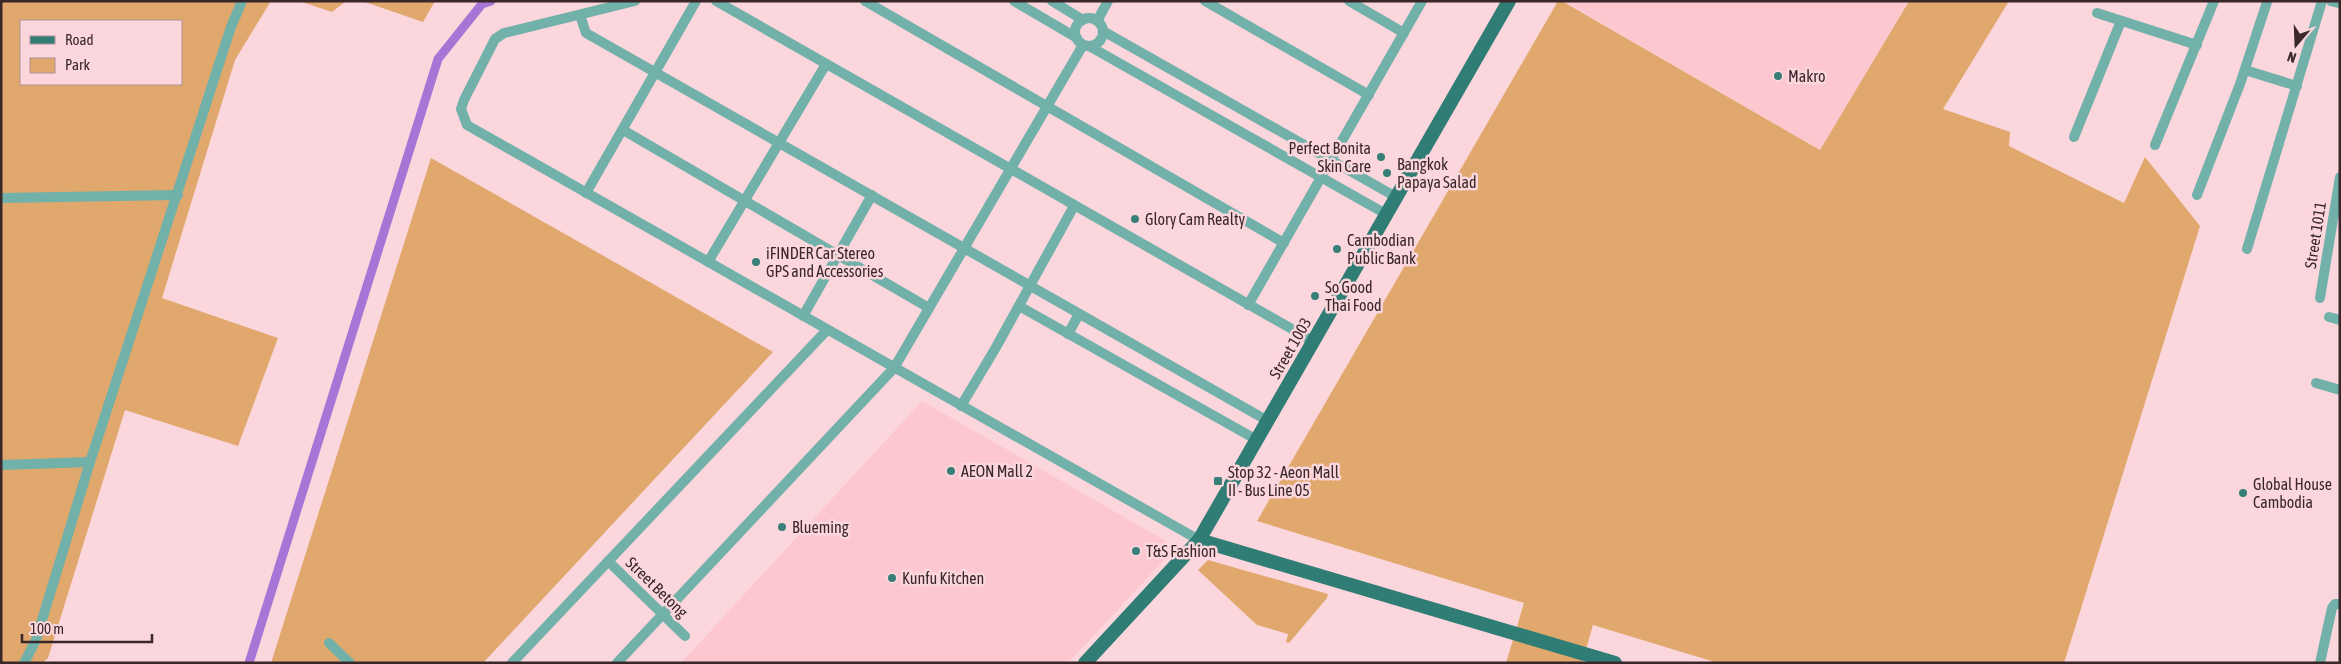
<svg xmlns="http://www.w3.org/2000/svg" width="2341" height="664" viewBox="0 0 2341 664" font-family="'Asap Condensed',sans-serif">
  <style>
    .built { fill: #fdc7d0 }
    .green { fill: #e0a86d; fill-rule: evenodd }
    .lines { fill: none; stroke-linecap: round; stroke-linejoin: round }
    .canal { stroke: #a775d6; stroke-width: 9 }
    .minor { stroke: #71b1a9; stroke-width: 10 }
    .major { stroke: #307d76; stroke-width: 14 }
    .poi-dot { fill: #387f78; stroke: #fcd6dd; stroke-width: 2 }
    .labels { text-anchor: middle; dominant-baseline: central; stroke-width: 5; stroke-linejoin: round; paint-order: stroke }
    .poi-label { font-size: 16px; fill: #39272a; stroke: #fcd6dd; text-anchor: start }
    .street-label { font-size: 16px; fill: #39272a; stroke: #fcd6dd }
  </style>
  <rect width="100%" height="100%" fill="#fcd6dd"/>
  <g class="built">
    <polygon points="1564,1 1908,1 1820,150"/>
    <polygon points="922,401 1166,541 1166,558 1068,663 681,663"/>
  </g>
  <g class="green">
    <path d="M 1,1 L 271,1 L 235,60 L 162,298 L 278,338 L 238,446 L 125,410 L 48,658 L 42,663 L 1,663 ZM 21,21 L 181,21 L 181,84 L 21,84 Z"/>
    <polygon points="299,1 346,1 332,12"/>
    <polygon points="362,1 435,1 423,22"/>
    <polygon points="1558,1 1562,1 1820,150 1909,1 2009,1 1943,109 2010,132 2009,146 2124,203 2145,157 2200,226 2064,663 1718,663 1593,625 1582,663 1506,663 1524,603 1257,521"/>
    <polygon points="431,158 773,352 483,663 271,663"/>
    <polygon points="1208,560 1328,594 1327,598 1289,643 1286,642 1288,634 1257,625 1198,570"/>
  </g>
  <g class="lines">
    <polyline class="canal" points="249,663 438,59 482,4 491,1"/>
    <g class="minor">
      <polyline points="635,1 504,33 495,39 464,100 461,109 467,125 1199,540"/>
      <polyline points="716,1 1313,341"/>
      <polyline points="865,1 1284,243"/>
      <polyline points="1014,1 1077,38"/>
      <polyline points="1052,1 1083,20"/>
      <polyline points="1205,1 1369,95"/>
      <polyline points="1349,1 1404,33"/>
      <polyline points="2331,1 2340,3"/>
      <polyline points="2097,13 2197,45"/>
      <polyline points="580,15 586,33 1268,421"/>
      <circle cx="1089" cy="32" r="14"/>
      <polyline points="1097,21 1108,1"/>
      <polyline points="1103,31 1396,197"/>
      <polyline points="1089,46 1386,214"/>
      <polyline points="2245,70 2297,86"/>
      <polyline points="623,130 929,308"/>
      <polyline points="2074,137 2121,21"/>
      <polyline points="2155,145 2214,1"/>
      <polyline points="586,193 696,1"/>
      <polyline points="2197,195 2240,84 2267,2"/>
      <polyline points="1,198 178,195"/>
      <polyline points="2247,249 2322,1"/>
      <polyline points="708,262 826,64"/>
      <polyline points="2320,298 2340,177"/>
      <polyline points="1248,305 1422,1"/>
      <polyline points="1019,306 1257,440"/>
      <polyline points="803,316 872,195"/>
      <polyline points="2329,317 2340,320"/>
      <polyline points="1068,334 1079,314"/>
      <polyline points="2316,383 2340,390"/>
      <polyline points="961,406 995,349 1074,206"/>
      <polyline points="1,465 90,462"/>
      <polyline points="608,561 685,636"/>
      <polyline points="329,643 350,663"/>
      <polyline points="24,663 36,640 90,462 231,27 242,1"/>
      <polyline points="512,663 827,330"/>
      <polyline points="617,663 894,368 1083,45"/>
      <polyline points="2320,663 2332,608 2335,604 2340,604"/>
    </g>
    <g class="major">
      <polyline points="1199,540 1615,663"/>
      <polyline points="1085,663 1199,540 1509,1"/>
    </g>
  </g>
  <g class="poi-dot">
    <circle cx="1778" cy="76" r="5"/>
    <circle cx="1381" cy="157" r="5"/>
    <circle cx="1387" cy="173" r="5"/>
    <circle cx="1135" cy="219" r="5"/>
    <circle cx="1337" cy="249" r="5"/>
    <circle cx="756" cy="262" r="5"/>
    <circle cx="1315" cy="296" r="5"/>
    <circle cx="951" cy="471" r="5"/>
    <rect x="1213" y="476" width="10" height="10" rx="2.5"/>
    <circle cx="2243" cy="493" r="5"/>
    <circle cx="782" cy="527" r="5"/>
    <circle cx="1136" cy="551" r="5"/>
    <circle cx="892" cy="578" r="5"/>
  </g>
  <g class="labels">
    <g class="poi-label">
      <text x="1788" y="76">Makro</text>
      <text x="1371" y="148" text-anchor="end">Perfect Bonita<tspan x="1371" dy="18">Skin Care</tspan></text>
      <text x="1397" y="164">Bangkok<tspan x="1397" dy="18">Papaya Salad</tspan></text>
      <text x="1145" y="219">Glory Cam Realty</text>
      <text x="1347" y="240">Cambodian<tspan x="1347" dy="18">Public Bank</tspan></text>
      <text x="766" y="253">iFINDER Car Stereo<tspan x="766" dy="18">GPS and Accessories</tspan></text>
      <text x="1325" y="287">So Good<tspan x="1325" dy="18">Thai Food</tspan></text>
      <text x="961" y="471">AEON Mall 2</text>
      <text x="1228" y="472">Stop 32 - Aeon Mall<tspan x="1228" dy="18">II - Bus Line 05</tspan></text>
      <text x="2253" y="484">Global House<tspan x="2253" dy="18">Cambodia</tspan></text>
      <text x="792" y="527">Blueming</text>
      <text x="1146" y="551">T&amp;S Fashion</text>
      <text x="902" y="578">Kunfu Kitchen</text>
    </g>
    <g class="street-label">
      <text transform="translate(2315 235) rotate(-81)">Street 1011</text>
      <text transform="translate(1290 348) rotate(-60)">Street 1003</text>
      <text transform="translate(657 587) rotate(44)">Street Betong</text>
    </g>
  </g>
  <rect width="2341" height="664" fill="none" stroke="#39272a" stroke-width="5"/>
  <rect x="20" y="20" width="162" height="65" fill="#fcd6dd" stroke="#ae9095"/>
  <rect x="30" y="36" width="25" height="8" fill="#307d76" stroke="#ae9095"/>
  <text x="65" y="45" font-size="15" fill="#39272a">Road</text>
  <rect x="30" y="58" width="25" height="15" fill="#e0a86d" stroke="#ae9095"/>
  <text x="65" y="70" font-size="15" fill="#39272a">Park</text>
  <g transform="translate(2296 45) rotate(199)" stroke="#fcd6dd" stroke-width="4" paint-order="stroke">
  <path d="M0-4L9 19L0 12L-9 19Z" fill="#39272a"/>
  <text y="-8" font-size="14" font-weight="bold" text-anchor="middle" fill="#39272a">N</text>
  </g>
  <path d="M22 634v8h130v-8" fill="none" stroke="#39272a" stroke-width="2.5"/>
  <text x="30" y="634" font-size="15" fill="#39272a" stroke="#fcd6dd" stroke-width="4" paint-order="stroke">100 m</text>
</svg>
